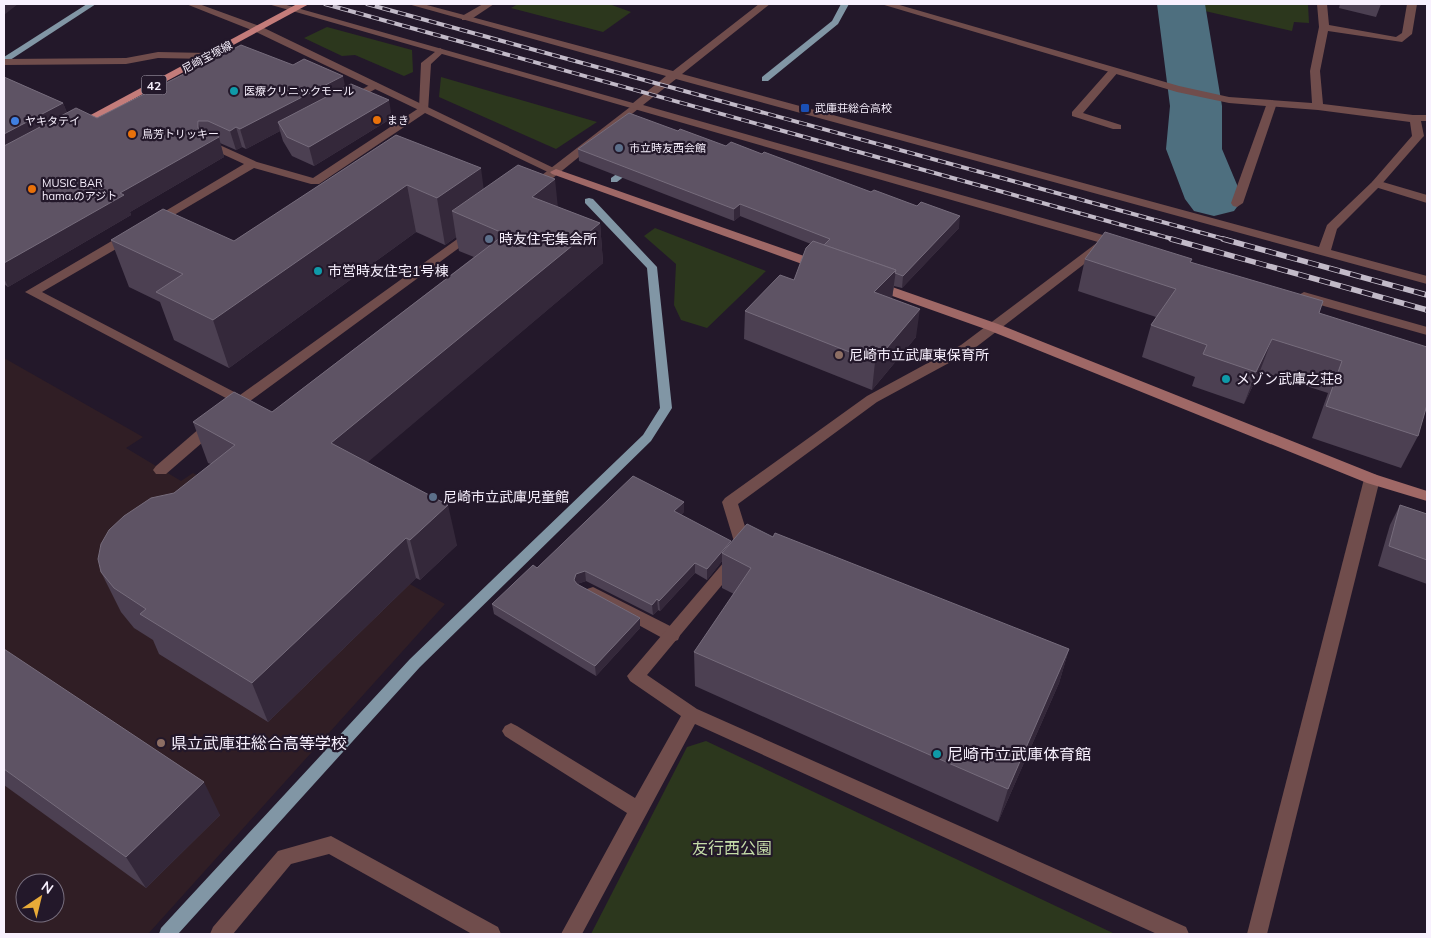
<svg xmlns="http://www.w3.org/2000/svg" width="1431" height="938" viewBox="0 0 1431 938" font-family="Mulish,'Noto Sans JP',sans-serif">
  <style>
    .education { fill: #301e25; fill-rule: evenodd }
    .green { fill: #2c371d }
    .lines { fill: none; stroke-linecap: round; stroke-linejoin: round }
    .stream { fill: #8196a5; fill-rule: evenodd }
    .river { fill: #4e6f7f; fill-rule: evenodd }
    .lane { fill: #704d4c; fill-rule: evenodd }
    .street { fill: #704d4c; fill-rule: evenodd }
    .secondary { fill: #9f6866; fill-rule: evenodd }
    .primary { fill: #c47c7a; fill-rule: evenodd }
    .rail-far1-casing { stroke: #c2bac8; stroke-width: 4 }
    .rail-casing { stroke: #c2bac8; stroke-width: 5.5 }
    .rail-far1 { stroke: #23182a; stroke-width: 2.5; stroke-dasharray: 8; stroke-linecap: butt }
    .rail { stroke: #23182a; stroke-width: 4; stroke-dasharray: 11; stroke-linecap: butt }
    .wall { fill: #4c4052 }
    .shaded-wall { fill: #34283a }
    .building { fill: #5e5364; stroke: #766c7c }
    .culture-dot { fill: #0f9aa8; stroke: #23182a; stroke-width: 2 }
    .transit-dot { fill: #1a4fb4; stroke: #23182a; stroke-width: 2 }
    .food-dot { fill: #e8710a; stroke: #23182a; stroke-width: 2 }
    .shop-dot { fill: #3f7fe0; stroke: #23182a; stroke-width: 2 }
    .service-dot { fill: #5c6f8a; stroke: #23182a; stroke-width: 2 }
    .education-dot { fill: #8d6e63; stroke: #23182a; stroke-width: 2 }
    .labels { text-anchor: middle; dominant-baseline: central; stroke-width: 4.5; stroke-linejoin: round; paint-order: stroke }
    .far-street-label { font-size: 11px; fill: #f8f1fe; stroke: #23182a }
    .far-poi-label { font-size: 11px; fill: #f8f1fe; stroke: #23182a; text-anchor: start }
    .shield { fill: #23182a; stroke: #b8b0be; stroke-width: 1 }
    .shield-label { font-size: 12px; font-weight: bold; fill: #f8f1fe }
    .poi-label { font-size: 14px; fill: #f8f1fe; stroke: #23182a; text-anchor: start }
    .near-poi-label { font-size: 16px; fill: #f8f1fe; stroke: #23182a; text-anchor: start }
    .near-park-label { font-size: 16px; fill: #c4dca8; stroke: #23182a }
  </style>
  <rect width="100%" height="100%" fill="#23182a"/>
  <path class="education" d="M 4,358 L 143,437 L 126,448 L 181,481 L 193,473 L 238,500 L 248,492 L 445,604 L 148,934 L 4,934 ZM 25,883 L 55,883 L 55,913 L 25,913 Z"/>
  <g class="green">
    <polygon points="518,4 609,4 631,12 603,32 511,8"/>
    <polygon points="1191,4 1308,4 1309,23 1294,22 1292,31 1192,8"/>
    <polygon points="327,27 412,50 413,72 404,76 355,55 342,56 304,38"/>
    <polygon points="441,77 597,122 556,149 439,97"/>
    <polygon points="655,228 766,271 707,328 681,320 674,305 676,264 644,236"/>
    <polygon points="706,741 1115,934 591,934 687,747"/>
  </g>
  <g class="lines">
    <g class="stream">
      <polygon points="87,4 96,4 4,64 4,57"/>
      <polygon points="841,4 849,4 838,24 768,81 762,81 762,77 832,21"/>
      <polygon points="632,163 635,164 635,168 617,182 611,182 611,178"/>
      <polygon points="589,198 593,199 657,267 672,408 651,441 420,667 178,934 159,934 161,928 410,659 643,435 660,408 647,268 585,203 585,199"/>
    </g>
    <polygon class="river" points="1157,4 1205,4 1222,106 1222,149 1243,199 1234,211 1214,216 1194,211 1185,199 1166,149 1170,106"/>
    <g class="lane">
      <polygon points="483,4 494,4 470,20 462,20 462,16"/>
      <polygon points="440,48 445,51 431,64 428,111 319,184 311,184 254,168 157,225 153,226 147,222 244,164 205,146 205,142 213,142 257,162 313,178 419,108 421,63"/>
      <polygon points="1114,68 1119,71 1083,113 1121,125 1121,129 1113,129 1072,116 1072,112 1110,69"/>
      <polygon points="375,82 380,85 379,87 352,102 348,103 343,100"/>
      <polygon points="1272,100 1277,103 1243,203 1237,207 1233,206 1231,203 1267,103"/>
      <polygon points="634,104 638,105 638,109 537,191 529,191 529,185"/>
      <polygon points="1376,180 1427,195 1427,203 1372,186 1372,182"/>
      <polygon points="474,227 480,231 478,234 246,404 241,406 25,292 127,232 135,232 137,235 135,238 42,292 240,395"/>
      <polygon points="213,420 218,421 220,425 218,429 166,474 156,474 153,470 156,466 208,421"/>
      <polygon points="593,587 678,630 680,635 678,640 672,642 666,640 587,597 585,593 587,589"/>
    </g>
    <g class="street">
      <polygon points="186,4 199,4 262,27 562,172 556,175 552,174 254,31"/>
      <polygon points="268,4 283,4 633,103 666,76 408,4 423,4 673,71 759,4 770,4 682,74 1319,247 1327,225 1372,182 1412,136 1410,122 1318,110 1229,103 1177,92 881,4 896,4 1179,86 1229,97 1312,103 1310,71 1319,27 1317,4 1327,4 1329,25 1396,37 1402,33 1407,4 1417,4 1412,34 1402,42 1328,31 1320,71 1323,104 1413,115 1427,115 1427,121 1421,121 1424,136 1422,138 1380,186 1337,229 1331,250 1427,276 1427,284 676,79 643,105 1117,239 1119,242 1117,245 1109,245 971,351 877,402 738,504 752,549 647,675 697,709 1186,927 1189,934 1157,934 695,724 582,934 561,934 627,813 505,736 502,731 505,726 511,723 517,726 635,798 681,716 630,681 627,676 736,548 722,502 725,498 867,396 961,345 1098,242"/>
      <polygon points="158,52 208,53 213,56 208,59 158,58 126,64 4,65 4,59 126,58"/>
      <polygon points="1304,292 1427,327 1427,335 1299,299 1297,296"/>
      <polygon points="1372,474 1377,475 1380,479 1267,934 1247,934 1364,479 1367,475"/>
      <polygon points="331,836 498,927 501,934 472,934 329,854 291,864 233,934 210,934 213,927 278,851"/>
    </g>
    <g class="secondary">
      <polygon points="556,169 824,263 826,266 820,270 816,269 552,174 550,172"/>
      <polygon points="875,281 998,324 1377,475 1427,491 1427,501 1367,483 988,330 870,288 869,285 870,282"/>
    </g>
    <polygon class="primary" points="297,4 309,4 82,127 74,127 72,125"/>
    <g class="rail-far1-casing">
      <g id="rail-far1">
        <polyline points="325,4 1176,240"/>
        <polyline points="367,4 1228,240"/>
      </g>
    </g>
    <g class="rail-casing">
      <g id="rail">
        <polyline points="1171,239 1427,310"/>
        <polyline points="1223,239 1427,295"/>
      </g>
    </g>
    <use href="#rail-far1" class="rail-far1"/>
    <use href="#rail" class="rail"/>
  </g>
  <g class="wall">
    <polygon points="1340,4 1381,4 1376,17 1339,8"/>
    <polygon points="4,77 63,103 67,113 97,118 345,87 392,118 314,166 292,156 283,141 280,131 246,149 242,147 236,150 220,143 224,157 130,212 131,215 8,287 4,284"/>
    <polygon points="678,131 959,228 902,288 894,286 892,298 892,299 916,337 872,390 744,339 745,311 794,280 811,244 740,216 734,221 579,161 578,149"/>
    <polygon points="396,135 484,189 558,207 600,223 603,263 367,462 457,545 420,580 416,578 268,722 159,654 153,640 134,628 121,612 101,572 174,493 211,464 208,463 193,422 272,412 474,257 459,251 456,237 445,245 416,232 229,368 174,340 160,302 129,287 111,240 234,241"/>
    <polygon points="1085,259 1192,259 1191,262 1319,313 1418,436 1401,468 1312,438 1328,393 1260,371 1244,404 1192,386 1195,377 1142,357 1151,325 1156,317 1078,291"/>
    <polygon points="1400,505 1427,514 1427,584 1378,566 1390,525"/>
    <polygon points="684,512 681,515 731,543 773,537 1069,649 1059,683 998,822 695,686 694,652 734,594 722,588 722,561 707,580 695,573 660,611 658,610 653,615 586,581 577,584 640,618 640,628 596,676 494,614 492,604 537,568"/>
    <polygon points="4,649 220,815 146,888 4,785"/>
  </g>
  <g class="shaded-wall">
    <polygon points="4,4 18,4 4,15"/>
    <polygon points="343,76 347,95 278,122 280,131 246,149 240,129"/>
    <polygon points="389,100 392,118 314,166 309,147"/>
    <polygon points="63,103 71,122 4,158 4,134"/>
    <polygon points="198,121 204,141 219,137 224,157 130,212 131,215 8,287 4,278 4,263 120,193 198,128"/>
    <polygon points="236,127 242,147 236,150 230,131"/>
    <polygon points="481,168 487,214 452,211 456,237 445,245 437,198"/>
    <polygon points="555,179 559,218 532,197"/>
    <polygon points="407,185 416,232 229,368 213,320"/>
    <polygon points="740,204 740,216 734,221 734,209"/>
    <polygon points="960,216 959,228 902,288 903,276"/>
    <polygon points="600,223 603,263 342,484 331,443"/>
    <polygon points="896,270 892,298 871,320 874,292"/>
    <polygon points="920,309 916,337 872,390 875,362"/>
    <polygon points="1272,339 1260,371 1244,404 1256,372"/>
    <polygon points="684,502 684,512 675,522 674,511"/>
    <polygon points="448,505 457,545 420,580 410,540"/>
    <polygon points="406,538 416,578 268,722 252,683"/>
    <polygon points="731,541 731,551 722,553 722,561 707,580 707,569"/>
    <polygon points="695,563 695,573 660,611 659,601"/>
    <polygon points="585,571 586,581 577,584 575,590 574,580 576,574"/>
    <polygon points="657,599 658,610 653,615 652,605"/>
    <polygon points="640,618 640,628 596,676 595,666"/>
    <polygon points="1069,649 1059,683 998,822 1008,789"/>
    <polygon points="204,782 220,815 146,888 126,857"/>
  </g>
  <g class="building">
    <polygon points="241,45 293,65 304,59 343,76 240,129 236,127 230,131 208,121 198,121 198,128 219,137 120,193 124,195 4,263 4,146 76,108 97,118"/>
    <polygon points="4,77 63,103 4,134"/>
    <polygon points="351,84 389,100 309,147 287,137 278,122"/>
    <polygon points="629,113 678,131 680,129 726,146 731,142 762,154 764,152 871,192 874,190 917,206 921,202 960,216 903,276 895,273 896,270 824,245 830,239 740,204 734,209 578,149"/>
    <polygon points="396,135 481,168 437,198 407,185 213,320 156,292 183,274 111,240 163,209 234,241"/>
    <polygon points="518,165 555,179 532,197 600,223 331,443 448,505 410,540 406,538 252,683 140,614 146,609 114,588 101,572 98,559 101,544 109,530 124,516 151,498 174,493 235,445 193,422 234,392 272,412 505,234 452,211"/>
    <polygon points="1105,232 1192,259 1190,262 1323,301 1319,313 1427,347 1427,405 1418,436 1326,406 1342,361 1272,339 1256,372 1203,354 1207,345 1151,325 1176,289 1085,259"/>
    <polygon points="813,241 896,270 874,292 920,309 875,362 745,311 780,275 794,280 806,248"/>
    <polygon points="633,476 684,502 674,511 731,541 707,569 695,563 659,601 657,599 652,605 585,571 576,574 574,580 577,584 640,618 595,666 492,604 533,565 537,568"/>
    <polygon points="1400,505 1427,514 1427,560 1389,546"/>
    <polygon points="747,524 773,537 775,533 1069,649 1008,789 694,652 751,568 722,553"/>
    <polygon points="4,649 204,782 126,857 4,769"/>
  </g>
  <g class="culture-dot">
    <circle cx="234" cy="91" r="5"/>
    <circle cx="318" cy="271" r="5"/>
    <circle cx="1226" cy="379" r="5"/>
    <circle cx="937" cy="754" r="5"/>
  </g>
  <rect class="transit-dot" x="800" y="103" width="10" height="10" rx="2.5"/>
  <g class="food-dot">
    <circle cx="377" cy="120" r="5"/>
    <circle cx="132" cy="134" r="5"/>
    <circle cx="32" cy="189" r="5"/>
  </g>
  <circle class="shop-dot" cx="15" cy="121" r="5"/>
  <g class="service-dot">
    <circle cx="619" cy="148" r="5"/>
    <circle cx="489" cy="239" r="5"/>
    <circle cx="433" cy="497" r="5"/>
  </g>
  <g class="education-dot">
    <circle cx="839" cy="355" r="5"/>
    <circle cx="161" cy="743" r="5"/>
  </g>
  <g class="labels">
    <g class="far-street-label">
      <text transform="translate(207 57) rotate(-28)">尼崎宝塚線</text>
    </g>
    <g class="far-poi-label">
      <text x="244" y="91">医療クリニックモール</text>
      <text x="815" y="108">武庫荘総合高校</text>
      <text x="387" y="120">まき</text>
      <text x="25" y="121">ヤキタテイ</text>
      <text x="142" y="134">鳥芳トリッキー</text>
      <text x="629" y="148">市立時友西会館</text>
      <text x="42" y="183">MUSIC BAR<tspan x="42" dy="13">hama.のアジト</tspan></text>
    </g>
    <rect class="shield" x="141.5" y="75.5" width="25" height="19" rx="4"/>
    <g class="shield-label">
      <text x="154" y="85">42</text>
    </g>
    <g class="poi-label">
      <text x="499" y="239">時友住宅集会所</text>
      <text x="328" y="271">市営時友住宅1号棟</text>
      <text x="849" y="355">尼崎市立武庫東保育所</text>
      <text x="1236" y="379">メゾン武庫之荘8</text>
      <text x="443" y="497">尼崎市立武庫児童館</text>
    </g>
    <g class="near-poi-label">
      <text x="171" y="743">県立武庫荘総合高等学校</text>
      <text x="947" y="754">尼崎市立武庫体育館</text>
    </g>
    <g class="near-park-label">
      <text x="732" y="848">友行西公園</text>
    </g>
  </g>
  <rect width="1431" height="938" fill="none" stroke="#f8f1fe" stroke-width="10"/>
  <g transform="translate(40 898) rotate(35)"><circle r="24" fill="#23182a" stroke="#786f7f"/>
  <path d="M0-4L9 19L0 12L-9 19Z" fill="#e9ab38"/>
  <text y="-8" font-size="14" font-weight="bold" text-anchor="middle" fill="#f8f1fe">N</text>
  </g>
</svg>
